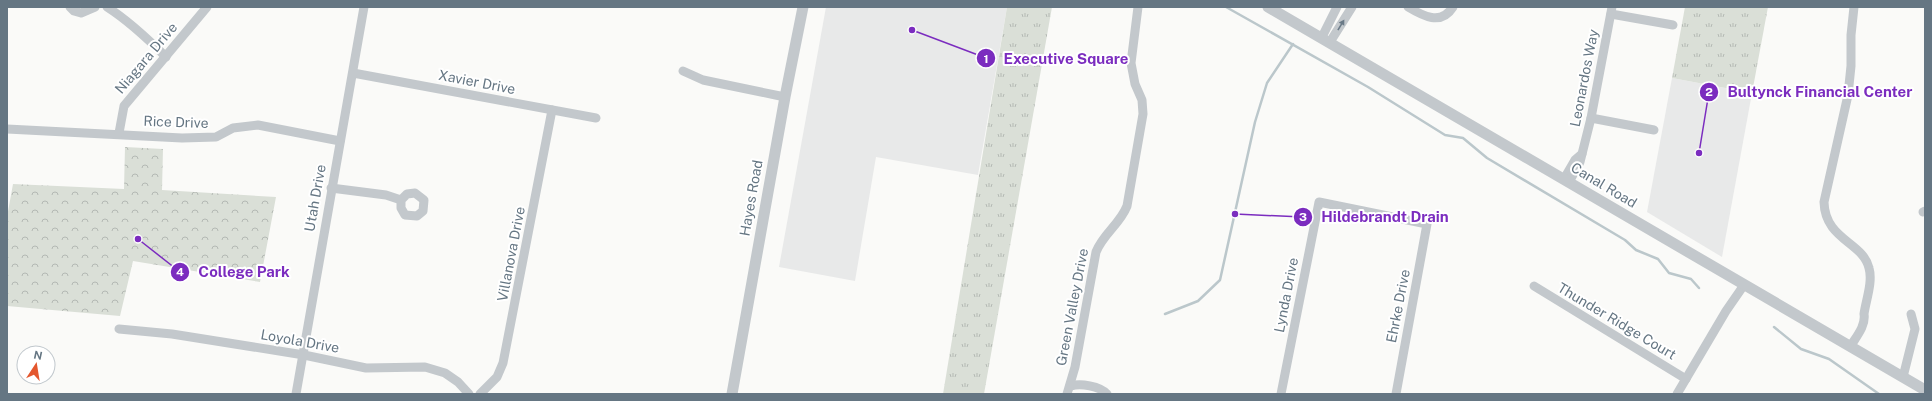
<svg xmlns="http://www.w3.org/2000/svg" width="1932" height="401" viewBox="0 0 1932 401" font-family="'Public Sans',sans-serif">
  <style>
    .built { fill: #e8e9e9 }
    .grass { fill: url(#grass-tufts) }
    .park { fill: url(#park-crowns) }
    .lines { fill: none; stroke-linecap: round; stroke-linejoin: round }
    .stream { stroke: #bbc7cb; stroke-width: 2.5 }
    .minor { stroke: #c3c8cc; stroke-width: 9 }
    .tertiary { stroke: #c3c8cc; stroke-width: 11 }
    .oneway { fill: #6a7a87 }
    .labels { text-anchor: middle; dominant-baseline: central; stroke-width: 4; stroke-linejoin: round; paint-order: stroke }
    .street-label { font-size: 14px; fill: #657683; stroke: #fff }
    .leader { fill: none; stroke: #7b2cbf; stroke-width: 1.5 }
    .callout-dot { fill: #7b2cbf; stroke: #fff; stroke-width: 1.5 }
    .mark-label { font-size: 12px; text-anchor: middle; font-weight: bold; fill: #fff }
    .callout-label { font-size: 15px; text-anchor: middle; font-weight: bold; fill: #7b2cbf; stroke: #fff; stroke-width: 4; stroke-linejoin: round; paint-order: stroke }
  </style>
  <defs>
    <pattern id="grass-tufts" width="24" height="20" patternUnits="userSpaceOnUse"><rect width="24" height="20" fill="#dadfd7"/><path d="M3 7l-1-3M5 7V3M7 7l1-3M15 17l-1-3M17 17v-4M19 17l1-3" fill="none" stroke="#b4b9b4"/></pattern>
    <pattern id="park-crowns" width="20" height="18" patternUnits="userSpaceOnUse"><rect width="20" height="18" fill="#dadfd7"/><path d="M2 6a3 3 0 1 1 6 0M12 15a3 3 0 1 1 6 0" fill="none" stroke="#b4b9b4"/></pattern>
  </defs>
  <rect width="100%" height="100%" fill="#fafaf8"/>
  <g class="built">
    <polygon points="826,7 1007,7 978,175 876,157 855,281 779,267"/>
    <polygon points="1672,78 1752,93 1722,257 1647,212"/>
  </g>
  <g class="grass">
    <polygon points="1007,7 1052,7 984,394 943,394"/>
    <polygon points="1685,7 1768,7 1752,93 1672,78"/>
  </g>
  <polygon class="park" points="125,147 163,149 162,190 276,197 260,282 133,261 120,316 7,306 7,217 13,184 124,189"/>
  <g class="lines">
    <g class="stream">
      <polyline points="1226,7 1368,87 1445,135 1463,138 1487,158 1625,240 1636,250 1658,259 1669,273 1691,279 1699,288"/>
      <polyline points="1165,314 1198,301 1220,280 1255,122 1267,83 1293,44"/>
      <polyline points="1774,327 1801,349 1829,359 1879,394"/>
    </g>
    <g class="minor">
      <polyline points="70,7 74,11 81,13 95,7"/>
      <path d="M 107,7 C 129,21 147,38 166,57"/>
      <path d="M 1408,7 C 1423,16 1441,26 1453,7"/>
      <polyline points="1611,14 1673,25"/>
      <polyline points="1322,37 1337,7"/>
      <polyline points="1330,42 1352,7"/>
      <polyline points="683,71 703,80 785,97"/>
      <polyline points="353,73 596,118"/>
      <polyline points="1591,118 1654,130"/>
      <polyline points="7,129 182,138 216,137 233,128 258,125 340,141"/>
      <polyline points="119,133 124,106 207,7"/>
      <polyline points="1582,154 1591,118 1612,7"/>
      <polyline points="1564,179 1575,160 1582,154 1580,162 1569,182"/>
      <polyline points="331,188 386,195 401,200 407,194 415,193 424,200 423,211 417,216 405,215 401,208 401,200"/>
      <polyline points="1923,212 1925,211"/>
      <polyline points="1534,286 1686,379"/>
      <polyline points="119,329 172,334 304,355 366,368 425,367 445,373 458,382 469,394"/>
      <path d="M 1850,347 C 1856,337 1866,326 1864,314 C 1866,300 1873,282 1869,268 C 1863,242 1825,240 1824,202 L 1848,95 L 1851,66 L 1851,35 L 1854,7"/>
      <polyline points="1903,377 1915,329 1911,314"/>
      <path d="M 1071,386 C 1080,383 1100,386 1107,394"/>
      <polyline points="296,394 364,7"/>
      <polyline points="480,394 497,377 503,363 552,110"/>
      <path d="M 1067,394 L 1075,367 L 1096,252 C 1103,234 1120,224 1127,206 L 1143,114 L 1142,100 L 1135,84 L 1131,63 L 1138,7"/>
      <polyline points="1281,394 1319,202 1427,224 1396,394"/>
      <polyline points="1677,394 1726,311 1744,285"/>
    </g>
    <g class="tertiary">
      <polyline points="1268,7 1925,390"/>
      <polyline points="732,394 785,97 803,7"/>
    </g>
  </g>
  <defs><path id="oneway-solid" d="M-6-.8H1V-3.2L6.5 0L1 3.2V.8H-6Z"/></defs>
  <use class="oneway" href="#oneway-solid" transform="translate(1341 25) rotate(-59)"/>
  <g class="labels">
    <g class="street-label">
      <text transform="translate(146 58) rotate(-50)">Niagara Drive</text>
      <text transform="translate(1584 78) rotate(-79)">Leonardos Way</text>
      <text transform="translate(477 82) rotate(11)">Xavier Drive</text>
      <text transform="translate(176 122) rotate(2)">Rice Drive</text>
      <text transform="translate(1604 185) rotate(31)">Canal Road</text>
      <text transform="translate(315 198) rotate(-80)">Utah Drive</text>
      <text transform="translate(751 198) rotate(-80)">Hayes Road</text>
      <text transform="translate(511 254) rotate(-79)">Villanova Drive</text>
      <text transform="translate(1286 295) rotate(-79)">Lynda Drive</text>
      <text transform="translate(1398 306) rotate(-79)">Ehrke Drive</text>
      <text transform="translate(1072 307) rotate(-79)">Green Valley Drive</text>
      <text transform="translate(1617 321) rotate(31)">Thunder Ridge Court</text>
      <text transform="translate(300 341) rotate(10)">Loyola Drive</text>
    </g>
  </g>
  <path class="leader" d="M912 30L986 58M1699 153L1709 92M1235 214L1303 217M138 239L180 272"/>
  <g class="callout-dot">
    <circle cx="912" cy="30" r="4"/>
    <circle cx="1699" cy="153" r="4"/>
    <circle cx="1235" cy="214" r="4"/>
    <circle cx="138" cy="239" r="4"/>
    <circle cx="986" cy="58" r="10"/>
    <circle cx="1709" cy="92" r="10"/>
    <circle cx="1303" cy="217" r="10"/>
    <circle cx="180" cy="272" r="10"/>
  </g>
  <g class="mark-label">
    <text x="986" y="63">1</text>
    <text x="1709" y="96">2</text>
    <text x="1303" y="221">3</text>
    <text x="180" y="276">4</text>
  </g>
  <g class="callout-label">
    <text x="1066" y="64">Executive Square</text>
    <text x="1820" y="97">Bultynck Financial Center</text>
    <text x="1385" y="222">Hildebrandt Drain</text>
    <text x="244" y="277">College Park</text>
  </g>
  <rect width="1932" height="401" fill="none" stroke="#657683" stroke-width="16"/>
  <g transform="translate(36 365) rotate(12)"><circle r="19" fill="#ffffff" stroke="#c1c8cd"/>
  <path d="M0-3L7 15L0 10L-7 15Z" fill="#e4572e"/>
  <text y="-6" font-size="11" font-weight="bold" text-anchor="middle" fill="#657683">N</text>
  </g>
</svg>
